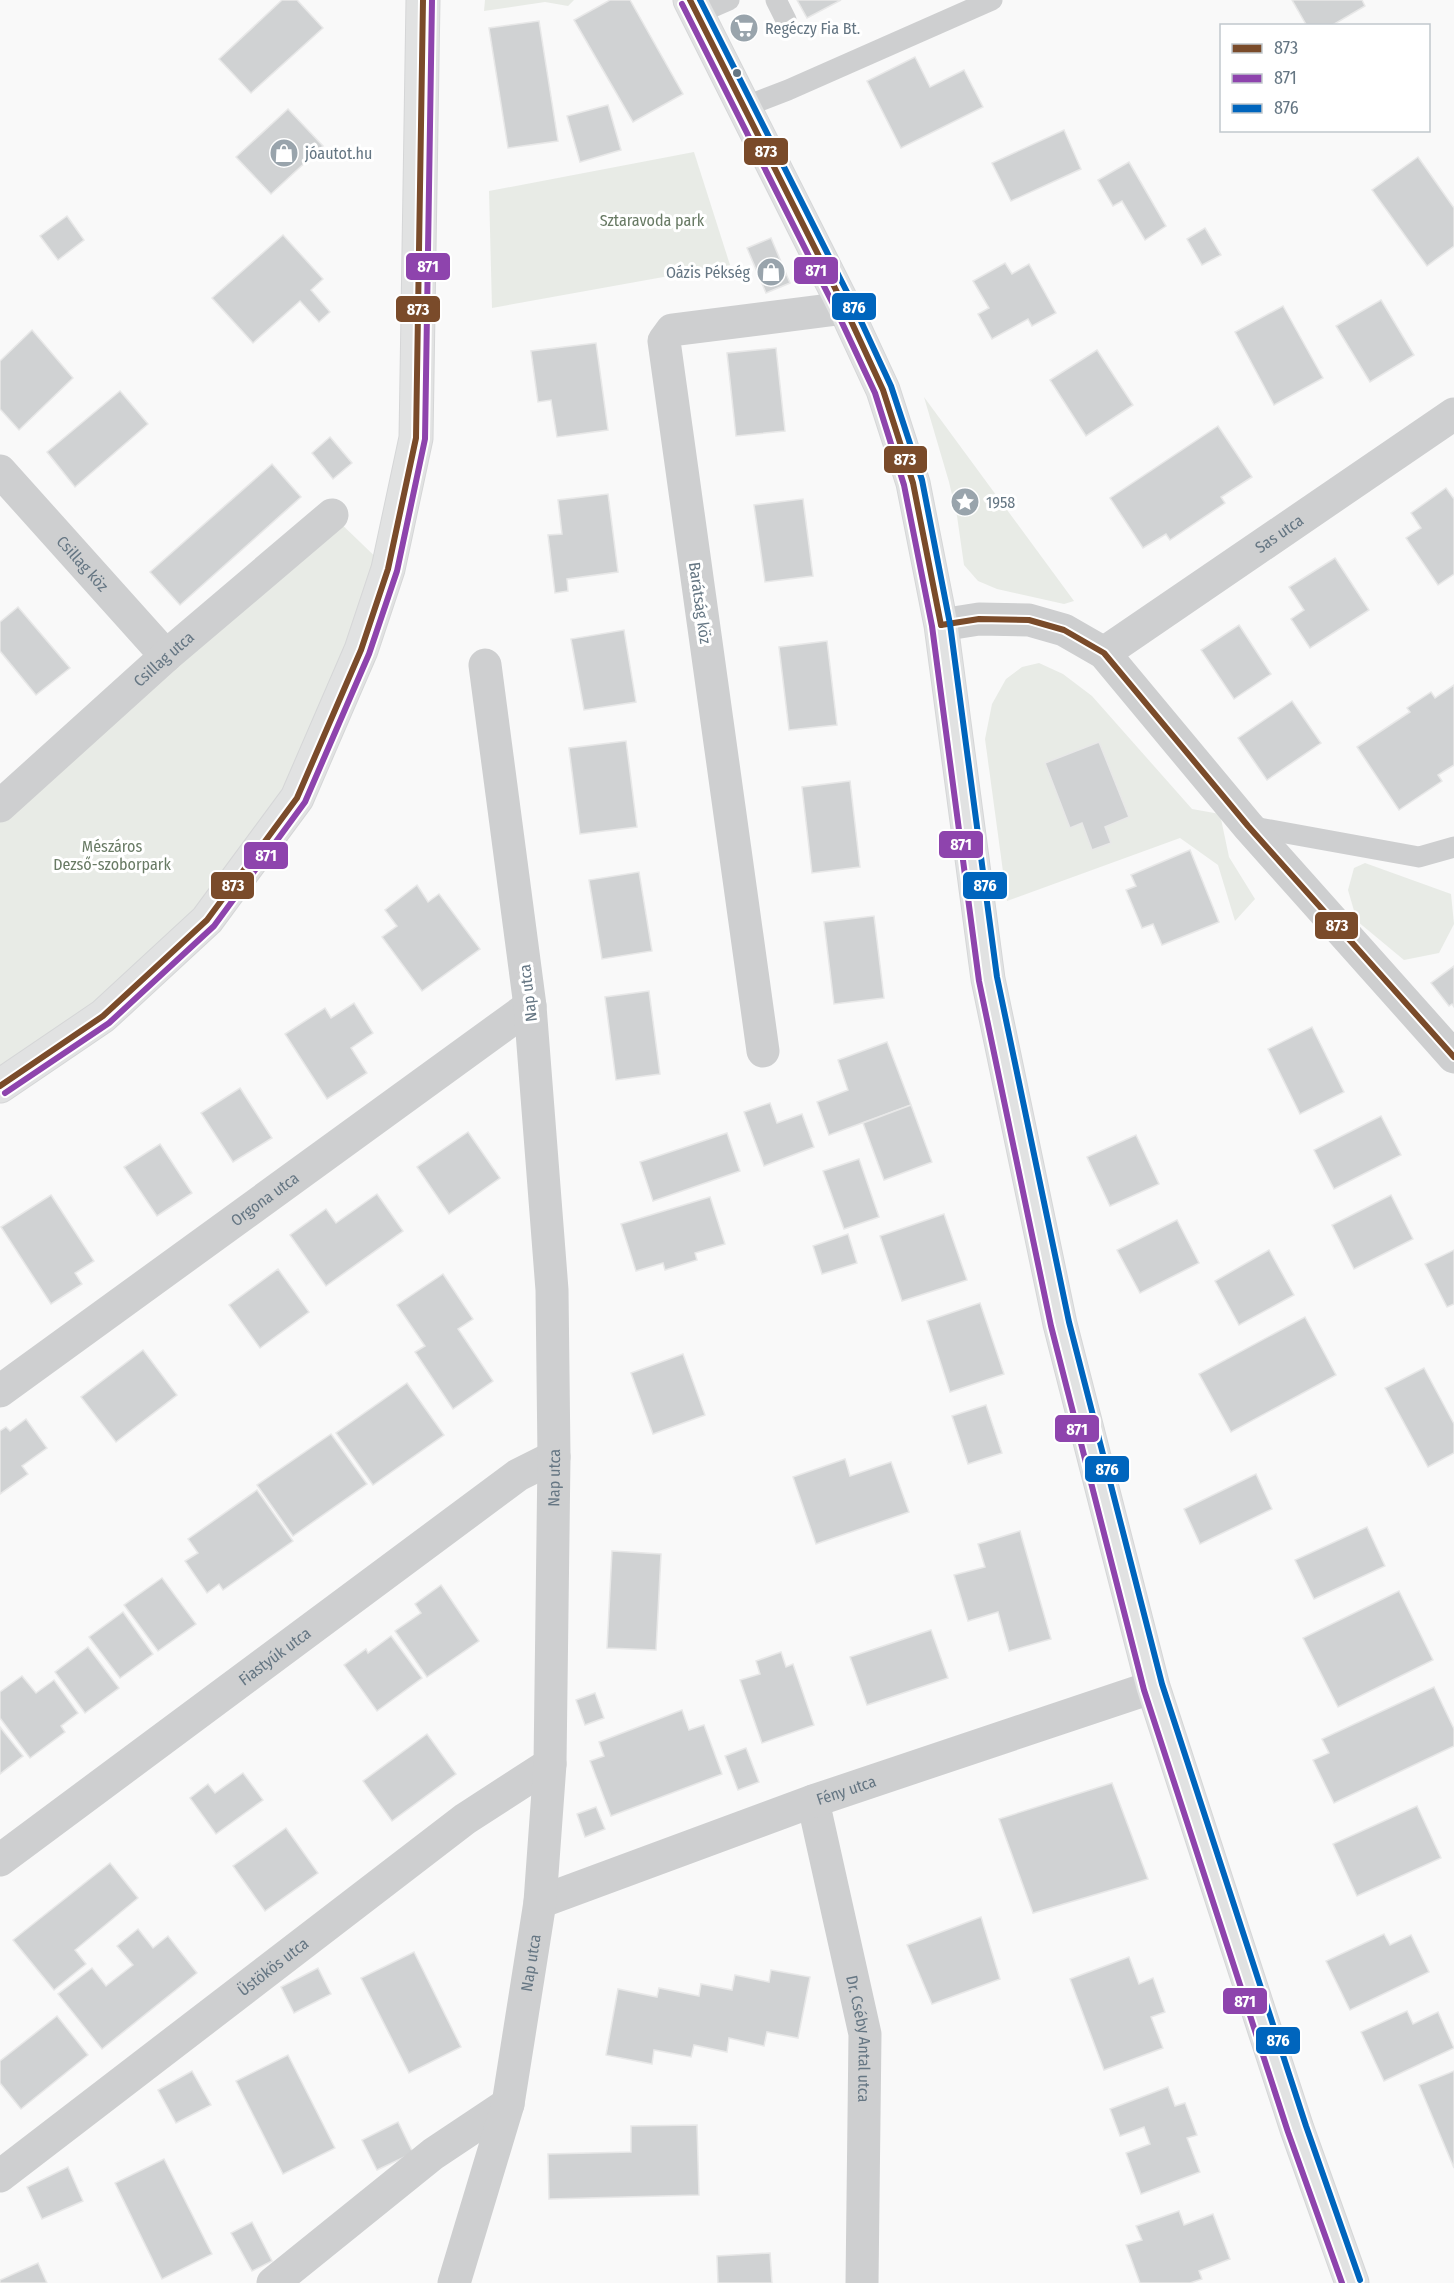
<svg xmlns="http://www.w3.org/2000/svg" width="1454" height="2283" viewBox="0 0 1454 2283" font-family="'Fira Sans Condensed',sans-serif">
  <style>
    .green { fill: #e8ebe6 }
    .building { fill: #d0d2d3; stroke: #e8e8e8; stroke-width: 1.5 }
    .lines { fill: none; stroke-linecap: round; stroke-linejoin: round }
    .secondary-casing { stroke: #d5d6d7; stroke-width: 35 }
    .primary-casing { stroke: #d5d6d7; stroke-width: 35 }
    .lane { stroke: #cecfd0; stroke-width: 21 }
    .street { stroke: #cecfd0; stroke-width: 33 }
    .secondary { stroke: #e1e2e2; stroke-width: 33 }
    .primary { stroke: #e1e2e2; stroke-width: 33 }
    .bus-1-casing { stroke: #fff; stroke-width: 10 }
    .bus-2-casing { stroke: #fff; stroke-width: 10 }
    .bus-3-casing { stroke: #fff; stroke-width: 10 }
    .bus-1 { stroke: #7a4b2a; stroke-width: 6 }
    .bus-2 { stroke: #8e44ad; stroke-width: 6 }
    .bus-3 { stroke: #0065bd; stroke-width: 6 }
    .bus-dot { fill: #657683; stroke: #fff; stroke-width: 2 }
    .labels { text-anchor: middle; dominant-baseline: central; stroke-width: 6; stroke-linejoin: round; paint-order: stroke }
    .poi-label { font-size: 16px; fill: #657683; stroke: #fff; text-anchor: start }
    .park-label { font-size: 16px; fill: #687a64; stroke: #fff }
    .street-label { font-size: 16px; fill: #657683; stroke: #fff }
    .line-badge { stroke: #fff; stroke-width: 2 }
    .badge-label { font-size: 16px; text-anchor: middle; font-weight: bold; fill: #fff }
  </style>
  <rect width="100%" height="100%" fill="#f9f9f9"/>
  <g class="green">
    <polygon points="485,0 574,0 568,6 545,2 484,11"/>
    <polygon points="694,152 730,265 492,308 489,191"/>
    <polygon points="924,397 1074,601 1064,604 997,589 978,581 964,565 957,516 949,482"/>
    <polygon points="332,515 388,569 297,798 207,920 0,1086 0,806"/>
    <polygon points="1039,663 1063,674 1092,696 1192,809 1220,814 1229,857 1255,899 1235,921 1218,865 1180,838 1007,901 985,739 992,704 1006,679 1022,667"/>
    <polygon points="1365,863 1451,894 1454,924 1439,953 1404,960 1357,921 1348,890 1354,868"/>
  </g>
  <g class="building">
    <polygon points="282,0 297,0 323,28 251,93 219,59"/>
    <polygon points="610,0 630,0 683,94 633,122 574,20"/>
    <polygon points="797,0 841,0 807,18"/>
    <polygon points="1292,0 1362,0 1365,6 1331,26 1307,26"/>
    <polygon points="539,21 558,141 508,148 489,28"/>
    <polygon points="915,57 930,87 964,70 983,107 901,148 867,81"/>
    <polygon points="608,105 621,150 580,162 567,116"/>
    <polygon points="288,109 323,146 271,194 236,157"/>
    <polygon points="1064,130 1081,169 1011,201 992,163"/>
    <polygon points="1418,157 1454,208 1454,246 1427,266 1372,190"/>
    <polygon points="1129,162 1166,226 1145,240 1122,201 1113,206 1098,180"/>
    <polygon points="67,216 84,240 58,260 40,236"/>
    <polygon points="1205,228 1221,255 1202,265 1187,239"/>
    <polygon points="283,235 323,279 311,290 330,312 319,322 300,301 253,343 212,298"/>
    <polygon points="771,238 790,283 766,293 747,248"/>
    <polygon points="1005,263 1012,274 1029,264 1056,313 1032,326 1028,319 992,339 978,314 989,308 973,281"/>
    <polygon points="1381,300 1414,355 1370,382 1336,326"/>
    <polygon points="1283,306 1323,378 1274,405 1235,332"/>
    <polygon points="32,330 73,378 19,430 0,409 0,361"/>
    <polygon points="596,343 608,430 557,437 551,400 538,402 531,351"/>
    <polygon points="776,348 785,431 736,436 727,353"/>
    <polygon points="1097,350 1133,405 1086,436 1050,380"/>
    <polygon points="120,391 148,424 75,487 47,452"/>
    <polygon points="1218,426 1252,477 1221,497 1225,503 1170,540 1166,534 1143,548 1110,498"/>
    <polygon points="330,437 352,463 333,479 312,453"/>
    <polygon points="272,464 301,497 180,605 150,572"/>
    <polygon points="1446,488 1454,499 1454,574 1438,585 1406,538 1421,528 1411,513"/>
    <polygon points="608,494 618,572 567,579 568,591 555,593 548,535 562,534 558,500"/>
    <polygon points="803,499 813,576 765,582 754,505"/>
    <polygon points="1335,558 1369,610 1310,648 1291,619 1304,610 1289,587"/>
    <polygon points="18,607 70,668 36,695 0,651 0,622"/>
    <polygon points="1239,625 1271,674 1234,699 1201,650"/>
    <polygon points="624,630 636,702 584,710 571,639"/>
    <polygon points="827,641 837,725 789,730 779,647"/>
    <polygon points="1454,685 1454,765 1438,775 1442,781 1399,810 1357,747 1410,712 1407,708 1431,692 1435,698"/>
    <polygon points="1292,701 1321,743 1267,780 1238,738"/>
    <polygon points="626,741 637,827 580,834 569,748"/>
    <polygon points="1099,742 1129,817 1105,827 1111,843 1092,850 1082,823 1070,828 1045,763"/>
    <polygon points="850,781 860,867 812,873 802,787"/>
    <polygon points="1190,850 1219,922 1162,945 1153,924 1142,928 1126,890 1136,886 1131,875"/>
    <polygon points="639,872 652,951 602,959 589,880"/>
    <polygon points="417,885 428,902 439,894 480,949 422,991 382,937 397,926 385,910"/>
    <polygon points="874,916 884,998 834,1004 824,922"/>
    <polygon points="1454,966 1454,1007 1452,1004 1449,1006 1431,983"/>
    <polygon points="649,991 660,1074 616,1080 605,997"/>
    <polygon points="354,1003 373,1033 351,1048 367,1073 327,1099 285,1034 325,1008 331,1018"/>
    <polygon points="1312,1027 1344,1092 1300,1114 1268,1049"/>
    <polygon points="887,1042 911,1105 829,1135 817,1102 848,1090 838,1060"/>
    <polygon points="240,1088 272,1138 233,1162 201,1113"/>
    <polygon points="770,1103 777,1123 802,1114 814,1147 764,1166 744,1112"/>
    <polygon points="911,1105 932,1162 884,1180 863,1123"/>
    <polygon points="1381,1116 1401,1155 1334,1189 1314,1150"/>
    <polygon points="468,1132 500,1178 449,1214 417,1167"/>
    <polygon points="727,1133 740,1171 653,1201 640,1162"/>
    <polygon points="1136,1135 1159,1184 1110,1206 1087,1157"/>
    <polygon points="160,1144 192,1193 157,1216 124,1167"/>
    <polygon points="859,1159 879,1217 844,1229 823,1171"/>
    <polygon points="377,1194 403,1231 326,1286 290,1235 326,1209 336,1223"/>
    <polygon points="51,1195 94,1261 75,1273 82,1284 51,1304 1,1227"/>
    <polygon points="1391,1195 1413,1239 1354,1269 1332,1225"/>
    <polygon points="710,1197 725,1244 695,1253 697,1260 665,1270 663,1263 636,1271 621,1224"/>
    <polygon points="944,1214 967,1280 902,1301 880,1236"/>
    <polygon points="1177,1220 1199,1263 1140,1293 1117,1250"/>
    <polygon points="848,1234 857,1263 822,1274 813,1246"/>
    <polygon points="1269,1250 1294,1295 1239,1325 1215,1281"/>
    <polygon points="1454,1250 1454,1304 1447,1307 1425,1264"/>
    <polygon points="278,1269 309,1312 260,1348 229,1305"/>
    <polygon points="443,1274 473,1319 458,1329 493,1381 453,1409 415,1352 425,1346 397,1305"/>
    <polygon points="980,1303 1004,1374 950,1392 927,1321"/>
    <polygon points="1305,1317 1336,1375 1231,1432 1199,1374"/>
    <polygon points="143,1350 177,1395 116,1442 81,1397"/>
    <polygon points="683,1354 705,1415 653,1434 631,1373"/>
    <polygon points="1424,1368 1454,1424 1454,1453 1428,1467 1385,1388"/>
    <polygon points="407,1383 444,1435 373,1485 336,1433"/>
    <polygon points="986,1405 1002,1453 968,1464 952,1416"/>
    <polygon points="26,1419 47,1448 22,1466 28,1474 0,1494 0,1431 6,1427 10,1431"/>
    <polygon points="331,1434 367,1484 293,1536 257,1485"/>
    <polygon points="845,1459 850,1476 891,1462 909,1512 816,1544 793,1477"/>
    <polygon points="1256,1474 1272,1509 1200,1544 1184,1509"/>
    <polygon points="257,1490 293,1541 223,1590 219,1584 207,1593 185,1561 198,1553 188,1539"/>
    <polygon points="1367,1527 1385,1566 1314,1599 1295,1560"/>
    <polygon points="1020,1531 1051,1639 1009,1651 998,1612 968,1621 954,1575 985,1567 978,1544"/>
    <polygon points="612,1551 661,1554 656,1650 607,1648"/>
    <polygon points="162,1578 196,1624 158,1651 124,1605"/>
    <polygon points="441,1585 479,1641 427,1677 395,1631 421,1613 415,1604"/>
    <polygon points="1399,1591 1433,1660 1338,1707 1303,1638"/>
    <polygon points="123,1612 153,1654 120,1678 89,1637"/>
    <polygon points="931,1630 948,1678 867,1705 850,1657"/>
    <polygon points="391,1636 422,1678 377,1711 344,1665 366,1649 368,1653"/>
    <polygon points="88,1647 119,1688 85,1713 55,1672"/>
    <polygon points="781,1652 786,1667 793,1664 814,1725 762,1743 740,1680 760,1674 756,1661"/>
    <polygon points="22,1676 36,1693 54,1680 78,1713 61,1726 65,1732 30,1758 0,1718 0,1692"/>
    <polygon points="1434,1687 1454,1729 1454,1746 1334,1803 1313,1760 1329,1753 1322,1739"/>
    <polygon points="595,1693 604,1718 585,1725 576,1700"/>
    <polygon points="682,1710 689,1730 704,1725 722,1774 611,1816 590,1761 604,1756 599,1742"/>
    <polygon points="0,1727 23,1756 0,1774"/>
    <polygon points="427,1734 456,1774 392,1821 363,1781"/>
    <polygon points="746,1748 759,1782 738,1790 725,1756"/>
    <polygon points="243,1773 263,1800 216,1834 190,1798 208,1784 215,1793"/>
    <polygon points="1112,1783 1148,1879 1033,1913 999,1819"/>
    <polygon points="1417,1806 1441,1858 1357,1896 1333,1844"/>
    <polygon points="596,1807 605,1829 585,1837 577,1814"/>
    <polygon points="286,1828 318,1873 265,1911 233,1866"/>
    <polygon points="110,1863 138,1898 75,1950 86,1964 54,1990 13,1940"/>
    <polygon points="981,1917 1000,1979 932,2004 907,1945"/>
    <polygon points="138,1929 153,1948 168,1936 197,1973 102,2049 58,1994 92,1968 106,1986 133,1965 117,1946"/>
    <polygon points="1384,1934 1390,1945 1411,1935 1429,1972 1350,2010 1326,1961"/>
    <polygon points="414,1952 461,2047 409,2073 361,1978"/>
    <polygon points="1129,1957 1139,1984 1153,1978 1165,2012 1151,2017 1163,2048 1104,2070 1070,1979"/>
    <polygon points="318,1968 331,1994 294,2013 281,1987"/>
    <polygon points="771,1970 810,1977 798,2038 767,2032 764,2046 729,2038 727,2052 694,2045 691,2057 654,2050 652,2064 606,2055 618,1989 657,1997 659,1988 699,1996 701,1984 732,1990 735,1975 769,1982"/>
    <polygon points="1407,2011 1413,2024 1438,2012 1454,2048 1384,2081 1361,2032"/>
    <polygon points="57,2016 88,2055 21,2109 0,2083 0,2061"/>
    <polygon points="288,2055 335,2148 283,2174 236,2081"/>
    <polygon points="192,2071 211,2105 176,2123 158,2090"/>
    <polygon points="1454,2071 1454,2168 1419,2085"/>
    <polygon points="1168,2087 1175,2106 1185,2103 1197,2135 1187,2138 1200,2172 1141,2194 1126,2153 1150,2144 1144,2127 1120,2136 1110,2109"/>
    <polygon points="398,2122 413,2153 377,2170 362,2140"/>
    <polygon points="697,2125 699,2195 549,2199 548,2154 631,2152 631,2126"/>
    <polygon points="164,2159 212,2254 162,2279 115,2183"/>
    <polygon points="68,2167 83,2201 42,2219 27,2187"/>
    <polygon points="1179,2211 1184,2225 1213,2214 1230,2259 1199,2271 1202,2279 1190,2283 1140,2283 1126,2245 1142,2240 1136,2226"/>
    <polygon points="252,2222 272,2261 252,2271 231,2233"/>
    <polygon points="770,2253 772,2283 718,2283 717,2256"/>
    <polygon points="38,2263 47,2283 0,2283 0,2280"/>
  </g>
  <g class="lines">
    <g class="secondary-casing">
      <polyline id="secondary" points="690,0 845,308 883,390 913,483 941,625 988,979 1060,1324 1153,1687 1297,2129 1352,2283"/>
    </g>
    <g class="primary-casing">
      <polyline id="primary" points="0,1086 103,1016 207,920 297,798 361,650 388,569 416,438 423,0"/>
    </g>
    <g class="lane">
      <polyline points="776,0 786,20"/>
      <polyline points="697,14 729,0"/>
      <polyline points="744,107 788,90 992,0"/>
      <polyline points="1248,826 1419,857 1454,847"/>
    </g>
    <g class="street">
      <path id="s1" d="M 0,471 L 166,656"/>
      <polyline points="941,625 979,619 1029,620 1064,630 1104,653 1248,826 1454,1057"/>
      <path id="s2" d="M 1104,653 L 1454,414"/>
      <path id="s3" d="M 0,806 L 166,656 L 332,515"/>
      <polyline points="763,1051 664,341 672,330 845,308"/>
      <path id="s4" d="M 0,1391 L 530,1006"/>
      <path id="s5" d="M 813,1801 L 865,2034 L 862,2283"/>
      <path id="s6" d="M 0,1860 L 518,1475 L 554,1457"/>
      <path id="s7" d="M 540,1902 L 813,1801 L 1153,1687"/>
      <path id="s8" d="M 0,2176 L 465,1819 L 550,1764"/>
      <polyline points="273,2283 433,2154 508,2104"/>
      <path id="s9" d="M 454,2283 L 508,2104 L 540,1902 L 550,1764 L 554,1457 L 552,1290 L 530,1006 L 485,665"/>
    </g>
    <use href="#secondary" class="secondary"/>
    <use href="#primary" class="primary"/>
    <g class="bus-1-casing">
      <g id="bus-1">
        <polyline points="690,0 845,308 883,390 913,483 941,625"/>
        <polyline points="941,625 979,619 1029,620 1064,630 1104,653 1248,826 1454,1057"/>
        <polyline points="0,1086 103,1016 207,920 297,798 361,650 388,569 416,438 423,0"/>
      </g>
    </g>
    <g class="bus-2-casing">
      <g id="bus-2">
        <polyline points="682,4 837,312 875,393 904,485 932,626 979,981 1051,1326 1144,1690 1288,2132 1342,2283"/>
        <polyline points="5,1093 109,1023 214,926 305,802 369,654 397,571 425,439 432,0"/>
      </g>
    </g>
    <g class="bus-3-casing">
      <polyline id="bus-3" points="700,0 853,304 891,386 922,480 950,624 997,977 1069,1322 1162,1684 1306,2126 1360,2280"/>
    </g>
    <use href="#bus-1" class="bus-1"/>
    <use href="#bus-2" class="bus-2"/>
    <use href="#bus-3" class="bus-3"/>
  </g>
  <defs>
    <g id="supermarket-disc" transform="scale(1.5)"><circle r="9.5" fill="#99a4ac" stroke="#fff"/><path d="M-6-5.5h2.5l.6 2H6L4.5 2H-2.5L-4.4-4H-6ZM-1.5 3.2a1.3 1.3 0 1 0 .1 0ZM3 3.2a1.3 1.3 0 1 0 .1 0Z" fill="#fff"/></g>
    <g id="shop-disc" transform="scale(1.5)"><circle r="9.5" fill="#99a4ac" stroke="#fff"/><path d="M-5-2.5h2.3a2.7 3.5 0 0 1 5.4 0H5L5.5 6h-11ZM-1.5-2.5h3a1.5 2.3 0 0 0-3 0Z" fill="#fff"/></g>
    <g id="sight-disc" transform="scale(1.5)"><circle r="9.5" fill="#99a4ac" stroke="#fff"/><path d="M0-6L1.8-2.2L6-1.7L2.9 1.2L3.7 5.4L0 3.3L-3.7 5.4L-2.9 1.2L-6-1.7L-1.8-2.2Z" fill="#fff"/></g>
  </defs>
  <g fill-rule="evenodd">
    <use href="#supermarket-disc" x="744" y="28"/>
    <use href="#shop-disc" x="284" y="153"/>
    <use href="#shop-disc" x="771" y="272"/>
    <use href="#sight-disc" x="965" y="502"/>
  </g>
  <circle class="bus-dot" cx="737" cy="73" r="5"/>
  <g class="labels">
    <g class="poi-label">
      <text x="765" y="28">Regéczy Fia Bt.</text>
      <text x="305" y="153">jóautot.hu</text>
      <text x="750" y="272" text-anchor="end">Oázis Pékség</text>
      <text x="986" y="502">1958</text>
    </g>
    <g class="park-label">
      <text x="652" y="220">Sztaravoda park</text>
      <text x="112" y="846">Mészáros<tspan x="112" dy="18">Dezső-szoborpark</tspan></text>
    </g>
    <g class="street-label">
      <text stroke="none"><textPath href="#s2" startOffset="212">Sas utca</textPath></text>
      <text stroke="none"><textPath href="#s1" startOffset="124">Csillag köz</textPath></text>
      <text transform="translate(700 603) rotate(82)">Barátság köz</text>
      <text stroke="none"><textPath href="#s3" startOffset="220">Csillag utca</textPath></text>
      <text transform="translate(528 993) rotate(-97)">Nap utca</text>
      <text stroke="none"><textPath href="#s4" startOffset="327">Orgona utca</textPath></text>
      <text stroke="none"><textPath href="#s9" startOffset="816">Nap utca</textPath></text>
      <text stroke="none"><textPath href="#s6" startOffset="342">Fiastyúk utca</textPath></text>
      <text stroke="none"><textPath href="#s7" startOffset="326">Fény utca</textPath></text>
      <text stroke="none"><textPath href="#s9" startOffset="330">Nap utca</textPath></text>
      <text stroke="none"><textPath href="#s8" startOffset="344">Üstökös utca</textPath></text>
      <text stroke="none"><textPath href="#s5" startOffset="243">Dr. Cséby Antal utca</textPath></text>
    </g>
  </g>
  <g class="line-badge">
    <rect x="743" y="137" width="46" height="29" rx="6" fill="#7a4b2a"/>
    <rect x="405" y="252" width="46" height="29" rx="6" fill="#8e44ad"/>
    <rect x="793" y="256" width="46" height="29" rx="6" fill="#8e44ad"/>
    <rect x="831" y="292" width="46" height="29" rx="6" fill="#0065bd"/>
    <rect x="395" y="295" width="46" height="28" rx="6" fill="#7a4b2a"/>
    <rect x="883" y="445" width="45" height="29" rx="6" fill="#7a4b2a"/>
    <rect x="938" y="830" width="46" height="29" rx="6" fill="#8e44ad"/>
    <rect x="243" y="841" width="46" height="29" rx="6" fill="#8e44ad"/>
    <rect x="962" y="871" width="46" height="29" rx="6" fill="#0065bd"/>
    <rect x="210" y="871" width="45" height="29" rx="6" fill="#7a4b2a"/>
    <rect x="1314" y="911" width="45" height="29" rx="6" fill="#7a4b2a"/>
    <rect x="1054" y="1414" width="46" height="29" rx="6" fill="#8e44ad"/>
    <rect x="1084" y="1455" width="46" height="28" rx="6" fill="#0065bd"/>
    <rect x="1222" y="1987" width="46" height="28" rx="6" fill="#8e44ad"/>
    <rect x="1255" y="2026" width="46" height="29" rx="6" fill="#0065bd"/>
  </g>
  <g class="badge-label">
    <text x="766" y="157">873</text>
    <text x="428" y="272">871</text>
    <text x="816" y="276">871</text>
    <text x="854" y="313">876</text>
    <text x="418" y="315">873</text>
    <text x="905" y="465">873</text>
    <text x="961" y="850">871</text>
    <text x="266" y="861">871</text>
    <text x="985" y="891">876</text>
    <text x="233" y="891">873</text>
    <text x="1337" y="931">873</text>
    <text x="1077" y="1435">871</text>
    <text x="1107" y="1475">876</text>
    <text x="1245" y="2007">871</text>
    <text x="1278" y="2046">876</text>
  </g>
  <rect x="1220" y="24" width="210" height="108" fill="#ffffff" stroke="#c1c8cd" stroke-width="1.5"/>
  <rect x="1232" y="44" width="30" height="9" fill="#7a4b2a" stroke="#c1c8cd" stroke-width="1.5"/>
  <text x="1274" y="54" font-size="18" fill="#657683">873</text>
  <rect x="1232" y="74" width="30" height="9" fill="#8e44ad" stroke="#c1c8cd" stroke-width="1.5"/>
  <text x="1274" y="84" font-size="18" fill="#657683">871</text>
  <rect x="1232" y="104" width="30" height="9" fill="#0065bd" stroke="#c1c8cd" stroke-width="1.5"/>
  <text x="1274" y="114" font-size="18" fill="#657683">876</text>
</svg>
